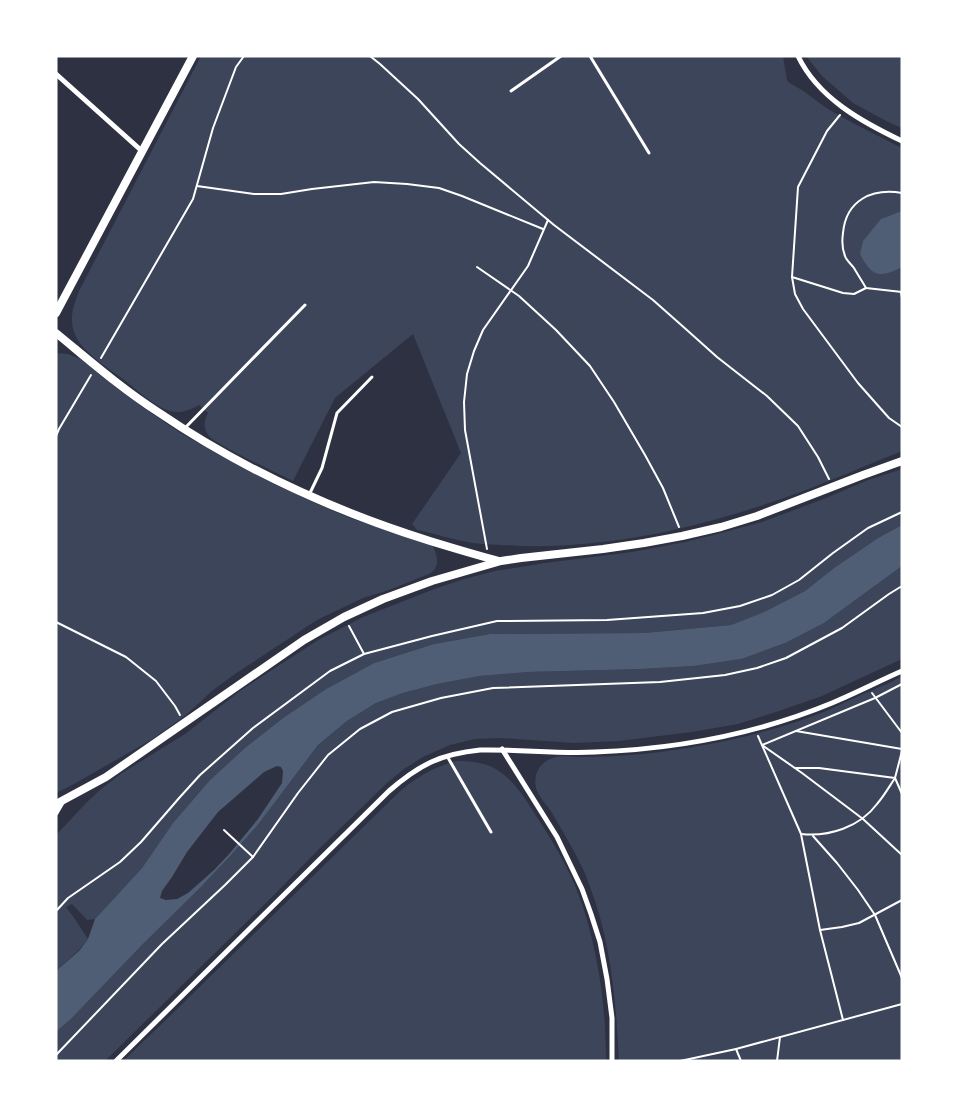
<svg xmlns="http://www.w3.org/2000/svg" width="958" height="1117" viewBox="0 0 958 1117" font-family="'Exo 2',sans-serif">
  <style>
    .green { fill: #3c4559 }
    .water { fill: #4f5d75; fill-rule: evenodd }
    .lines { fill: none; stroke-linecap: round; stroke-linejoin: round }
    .path { stroke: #fff; stroke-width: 2 }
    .service { stroke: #fff; stroke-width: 3 }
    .minor { stroke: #fff; stroke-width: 5 }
    .tertiary { stroke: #fff; stroke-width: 8 }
  </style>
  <rect width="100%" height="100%" fill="#2d3142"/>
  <g class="green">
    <path d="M 201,56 L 783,56 L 787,80 L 788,82 L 802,90 L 828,109 L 853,123 L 902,148 L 902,451 C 855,470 808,491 760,506 C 684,531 603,548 522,546 C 506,545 489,545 473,543 C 454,540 436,534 417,530 L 412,524 L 461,453 L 413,334 L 335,398 L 293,481 C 271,470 249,460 227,448 C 221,444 213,441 208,435 C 203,428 204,420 208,413 L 199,405 C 190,410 181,414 170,411 C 155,407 136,389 123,379 C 109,369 95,360 84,348 C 79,343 76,337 74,332 C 69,317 74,304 79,291 Z"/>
    <polygon points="806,56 902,56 902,128 888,122 853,103 822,76"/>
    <path d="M 56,353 L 68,354 L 83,360 L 104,378 L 141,406 L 179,432 L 228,460 L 270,482 L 315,503 L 350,518 L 433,546 C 438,557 440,568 429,574 L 389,590 L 363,598 L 317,620 L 235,674 L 212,691 L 186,715 L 151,740 L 74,784 L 56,793 Z"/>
    <polygon points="902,469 902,525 878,538 834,568 805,591 764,612 731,625 644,633 490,634 434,644 374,663 326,689 283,718 246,747 210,780 173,823 142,868 95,919 87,920 72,904 66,907 75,919 88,939 78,951 56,971 56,835 87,802 100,790 122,773 185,734 240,691 278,666 320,639 363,617 437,588 464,579 495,571 545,563 632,552 685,542 717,534 762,522 826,498 868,480"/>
    <polygon points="902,566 902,659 822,696 776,712 738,724 692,732 619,741 574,743 499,738 475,739 450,745 423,757 404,769 387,783 316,852 273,896 105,1061 56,1061 56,1032 72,1018 142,945 202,886 232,854 257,826 318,745 347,721 376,703 403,693 437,684 480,676 528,672 640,669 694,666 741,659 824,623"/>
    <path d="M 902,676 L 902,1061 L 619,1061 C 616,1001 611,942 590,887 C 587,880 585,872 581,865 C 572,847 562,830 552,813 C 547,805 538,796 536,788 C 533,774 540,762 553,758 C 561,755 570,757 579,757 C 600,757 622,756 643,754 C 705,747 768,734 826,711 C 838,706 849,700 861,695 C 874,689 889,684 902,676 Z"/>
    <path d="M 457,761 C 469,761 483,762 494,768 C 514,779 527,801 538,819 C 556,846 573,876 583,907 C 599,957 606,1009 606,1061 L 123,1061 L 173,1013 L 396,795 C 413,779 434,766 457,761 Z"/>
  </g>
  <g class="water">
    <path d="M 902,211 L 902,267 C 879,279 871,276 860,254 L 863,241 L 881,219 Z"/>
    <path d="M 902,525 L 902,566 L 824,623 L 785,643 L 741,659 L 694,666 L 640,669 L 528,672 L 480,676 L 437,684 L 403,693 L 376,703 L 347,721 L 318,745 L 257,826 L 232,854 L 202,886 L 142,945 L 72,1018 L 56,1032 L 56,971 L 79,951 L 88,939 L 95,919 L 142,868 L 173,823 L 210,780 L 246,747 L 283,718 L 326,689 L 374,663 L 434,644 L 490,634 L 644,633 L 731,625 L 764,612 L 805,591 L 834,568 L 878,538 ZM 277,766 L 281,767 L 283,771 L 282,783 L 258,819 L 230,853 L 214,870 L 188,893 L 177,899 L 166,900 L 160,898 L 162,891 L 172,877 L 187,852 L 218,812 L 264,772 Z"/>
  </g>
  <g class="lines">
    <g class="path">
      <polyline points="370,56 380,64 418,99 459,144 480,163 554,225 653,300 688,331 717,357 767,396 798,426 818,457 829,479"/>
      <polyline points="840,115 827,131 798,187 792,277 795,294 803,309 858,383 889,418 902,427"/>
      <polyline points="197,186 254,194 281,194 312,189 374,182 407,184 439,188 462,196 543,229"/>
      <path d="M 902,193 C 872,188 846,200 843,233 C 842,240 842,249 845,256 C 846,260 851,264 854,268 C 858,275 862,281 866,288 L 902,292"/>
      <polyline points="477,267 519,296 556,330 590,366 614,402 645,455 663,488 679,527"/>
      <polyline points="792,277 843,293 854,294 866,288"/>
      <polyline points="901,292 902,298"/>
      <polyline points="101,358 193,199 213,128 236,67 244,56"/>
      <polyline points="56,436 59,429 91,375"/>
      <polyline points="487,549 465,430 464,402 467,374 474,351 483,330 528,266 548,220"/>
      <polyline points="56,622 126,657 156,681 175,706 180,715"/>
      <polyline points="349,626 364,654"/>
      <polyline points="872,693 902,733"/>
      <polyline points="796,731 902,749"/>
      <polyline points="758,736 801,834 820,930 843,1020"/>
      <polyline points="762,745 802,773 863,819 902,855"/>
      <polyline points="762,745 875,698 902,684"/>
      <polyline points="902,751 895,778 902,794"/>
      <path d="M 795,768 L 819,768 L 895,778 C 889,787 884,796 877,804 C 860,827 829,837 801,834"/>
      <polyline points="224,830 253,857"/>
      <polyline points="813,836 837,863 858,890 875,915 902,978"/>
      <polyline points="56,911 68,898 120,862 141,842 180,797 200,775 253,728 330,671 364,654 432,636 497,621 607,620 703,613 740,606 772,595 799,580 833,553 868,528 902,512"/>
      <polyline points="820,930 842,927 859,923 902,900"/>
      <polyline points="736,1049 741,1061"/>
      <polyline points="56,1055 162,944 225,885 253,857 298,793 328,755 360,729 392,712 441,698 493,688 660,682 725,675 757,668 786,658 842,628 889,594 902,586"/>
      <polyline points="680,1061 736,1049 902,1004"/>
      <polyline points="777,1061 780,1037"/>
    </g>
    <g class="service">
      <polyline points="590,56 649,153"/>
      <polyline points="511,91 561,56"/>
      <polyline points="184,429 305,305"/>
      <polyline points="309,495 322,468 337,413 372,377"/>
      <polyline points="447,756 491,832"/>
    </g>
    <g class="minor">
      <path d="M 798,56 C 818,98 862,122 902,141"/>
      <polyline points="56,74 143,152"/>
      <polyline points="502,749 557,837 582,889 591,914 600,942 607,979 612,1018 612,1061"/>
      <polyline points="56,813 63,801"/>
      <path d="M 116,1061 L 389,791 C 419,765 440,754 480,750 C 518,749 557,754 595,752 C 677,749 757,734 832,703 C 856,693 879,681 902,671"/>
    </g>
    <g class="tertiary">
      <polyline points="56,313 193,56"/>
      <path d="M 56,333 C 89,360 122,389 158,412 C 242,469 334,511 430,541 C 453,548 476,555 499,561"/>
      <polyline points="56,804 106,777 304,640 344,617 383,599 432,581 501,561 521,558 603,549 644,543 682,536 721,527 757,516 863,475 902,461"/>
    </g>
  </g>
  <rect width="958" height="1117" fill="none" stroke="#ffffff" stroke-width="115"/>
</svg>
